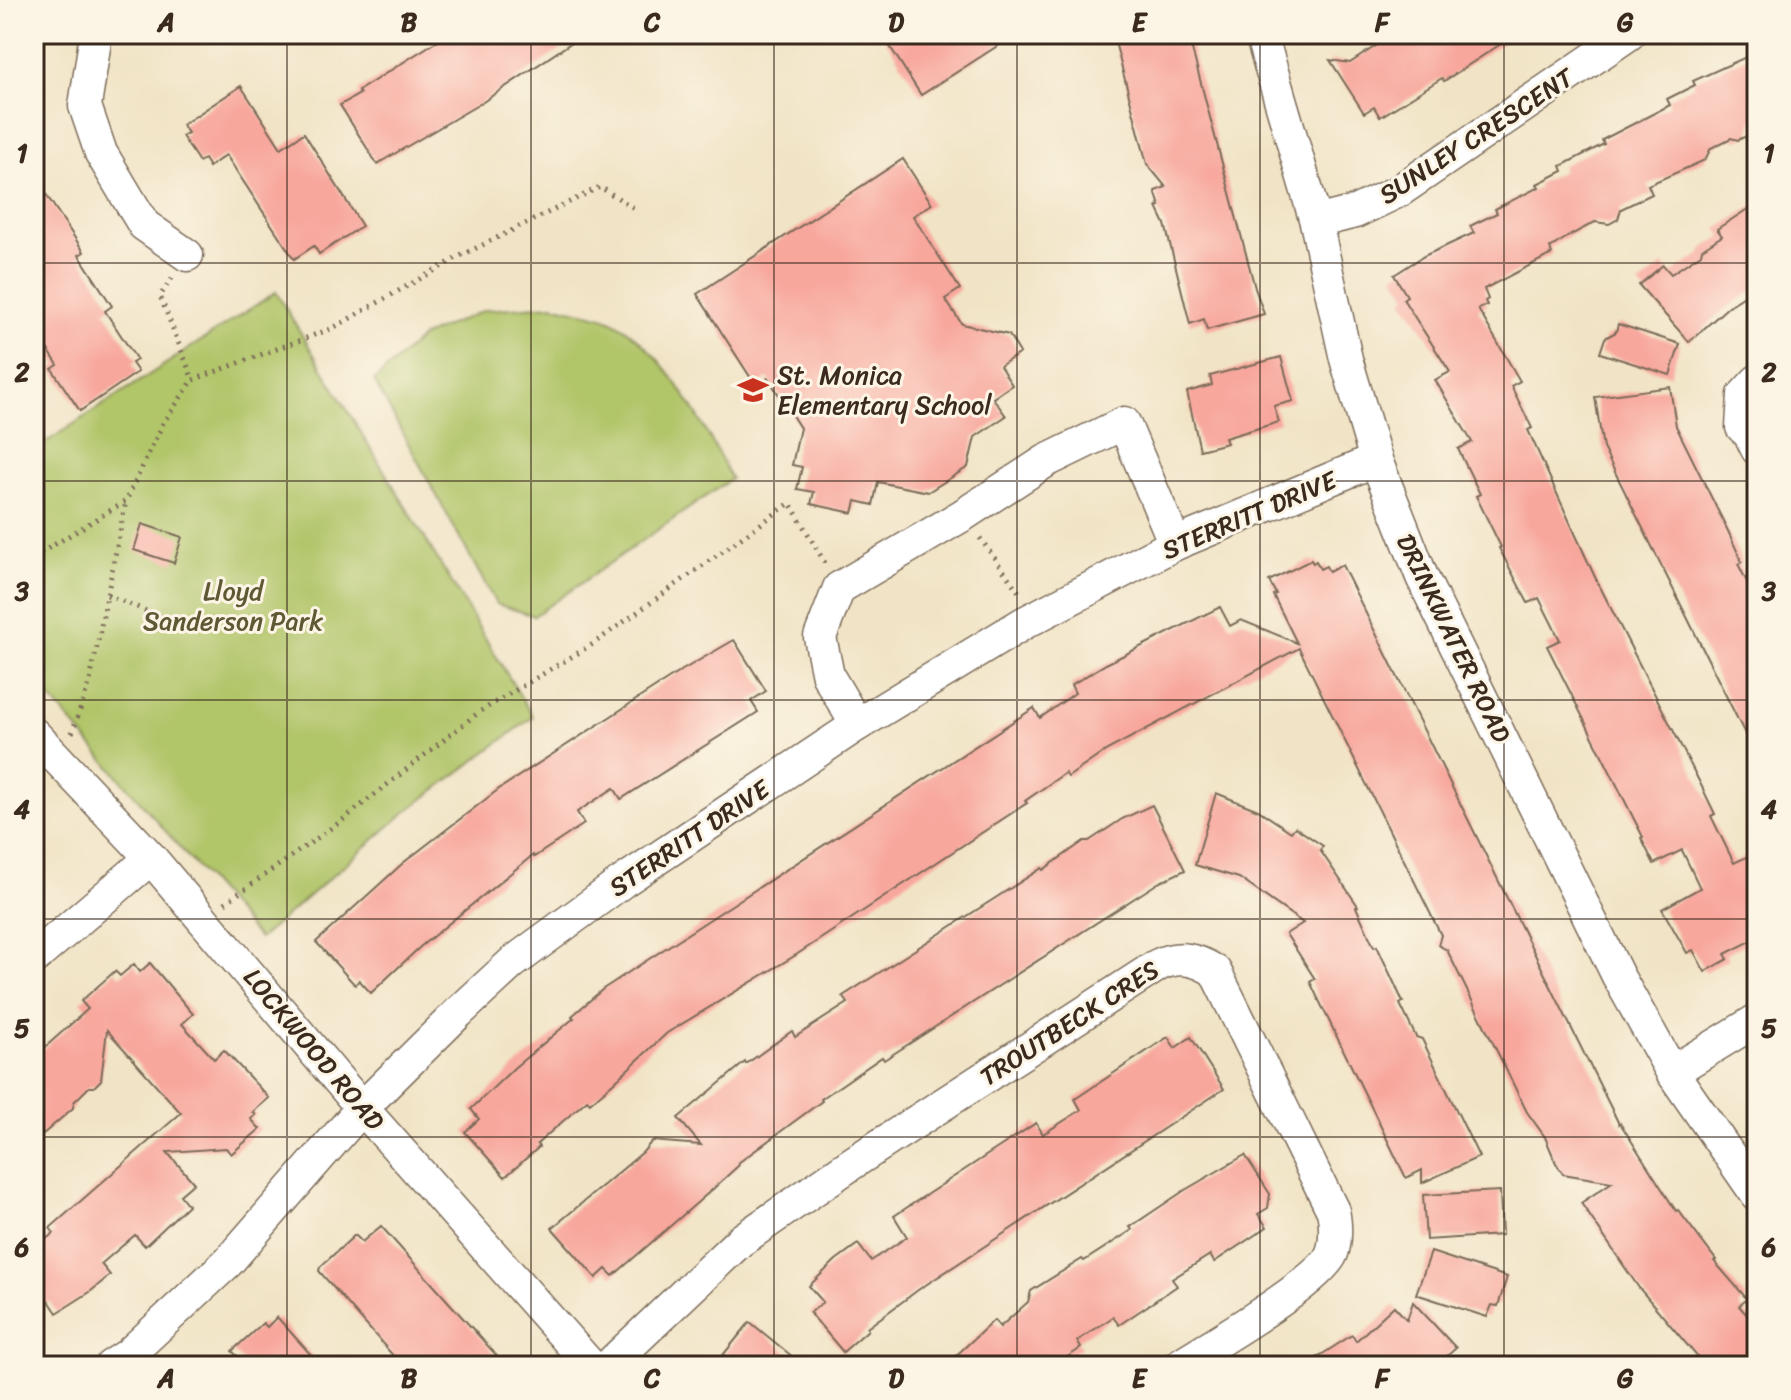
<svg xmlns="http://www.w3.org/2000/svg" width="1791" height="1400" viewBox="0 0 1791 1400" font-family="Sriracha,sans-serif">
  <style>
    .green { fill: #b1c569; stroke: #767844; stroke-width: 2 }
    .building { fill: #f8a79d }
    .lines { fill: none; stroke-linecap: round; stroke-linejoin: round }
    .minor-casing { stroke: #7b6b59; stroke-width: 35 }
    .path { stroke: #7b6b59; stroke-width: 5; stroke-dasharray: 2 6; stroke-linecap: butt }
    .minor { stroke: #fff; stroke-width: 32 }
    .grid { fill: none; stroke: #3b2a1e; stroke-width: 2; stroke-opacity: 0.55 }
    .labels { text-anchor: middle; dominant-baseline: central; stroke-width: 6; stroke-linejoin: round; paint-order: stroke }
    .street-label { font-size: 26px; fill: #3b2a1e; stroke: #fcf5e5 }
    .poi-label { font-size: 26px; fill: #3b2a1e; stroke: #fcf5e5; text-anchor: start }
    .park-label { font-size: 26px; fill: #5e5834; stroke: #fcf5e5 }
    .neatline { fill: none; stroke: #3b2a1e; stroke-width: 3 }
    .grid-label { font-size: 26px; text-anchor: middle; font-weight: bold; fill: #3b2a1e }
  </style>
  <rect width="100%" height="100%" fill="#fcf5e5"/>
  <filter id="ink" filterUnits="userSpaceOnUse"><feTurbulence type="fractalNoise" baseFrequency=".0125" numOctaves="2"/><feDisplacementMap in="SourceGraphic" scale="16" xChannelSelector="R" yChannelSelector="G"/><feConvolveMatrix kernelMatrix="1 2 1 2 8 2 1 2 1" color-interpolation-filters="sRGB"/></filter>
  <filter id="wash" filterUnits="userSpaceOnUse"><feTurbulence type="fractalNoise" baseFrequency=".006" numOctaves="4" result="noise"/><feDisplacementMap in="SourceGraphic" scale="32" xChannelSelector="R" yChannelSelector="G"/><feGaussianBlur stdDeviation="1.8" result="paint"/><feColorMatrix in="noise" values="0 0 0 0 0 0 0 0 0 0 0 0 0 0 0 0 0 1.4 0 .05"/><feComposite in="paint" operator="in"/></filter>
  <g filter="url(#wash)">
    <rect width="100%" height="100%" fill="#f1e4c6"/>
    <g class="green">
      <polygon points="276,292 533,717 407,811 259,939 34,679 34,450"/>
      <path d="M 552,305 C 570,310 603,314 618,324 C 669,357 705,426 731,479 L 534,616 L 496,604 L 374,381 L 423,336 L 485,310 Z"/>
    </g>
    <g id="blocks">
      <g class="building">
        <polygon points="448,34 584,34 483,102 377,164 340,105 360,94 358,91"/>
        <polygon points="882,34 1016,34 921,95"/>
        <polygon points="1113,34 1188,34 1255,288 1264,314 1207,330 1204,319 1190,324 1165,224 1157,207 1160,206 1155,191 1166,187 1147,164"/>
        <polygon points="1394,34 1516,34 1444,81 1442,78 1380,117 1374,107 1364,113 1330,60 1350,63"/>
        <polygon points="1757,52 1757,116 1754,117 1749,135 1738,140 1731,138 1711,148 1705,160 1648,185 1652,194 1621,209 1618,219 1609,224 1595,222 1569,236 1550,248 1552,254 1484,289 1488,299 1485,301 1487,305 1478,309 1520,381 1511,386 1532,428 1528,430 1594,575 1701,785 1715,814 1711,816 1734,863 1757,852 1757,938 1725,954 1728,959 1705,972 1693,950 1687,953 1662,909 1700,888 1682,850 1654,864 1641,838 1643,837 1547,646 1560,640 1539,598 1528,603 1499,548 1501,547 1476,496 1480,494 1458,449 1472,442 1435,380 1450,372 1403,299 1407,296 1394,275 1424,256 1474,233 1470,226 1497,213 1495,209 1539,187 1537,184 1563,171 1561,166 1604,144 1602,140 1670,105 1667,99 1695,85 1693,81"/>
        <polygon points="241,86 281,148 304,133 362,226 319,254 314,246 294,259 226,155 209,167 204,159 199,162 182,136 188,133 182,125"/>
        <polygon points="903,159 932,204 913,216 960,289 945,299 962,324 1009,335 1020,353 1000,366 1012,385 993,398 1006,416 975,437 968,467 928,492 878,482 873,505 856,501 853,513 811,504 814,492 797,489 802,467 792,465 800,428 768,378 756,386 697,294"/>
        <polygon points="34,176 84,252 79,255 112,306 105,311 137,360 132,363 138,372 80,411 52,369 58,365 34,328"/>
        <polygon points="1757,203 1757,288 1729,306 1689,342 1639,285 1663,265 1671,274 1701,254 1702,249 1722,236 1717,229"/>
        <polygon points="1618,324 1680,344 1670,375 1600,353 1605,338 1616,332"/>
        <polygon points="1281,357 1293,401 1274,406 1279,422 1225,438 1227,443 1200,450 1187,392 1212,385 1210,376"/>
        <polygon points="1670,387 1676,426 1728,531 1742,562 1738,564 1757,602 1757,758 1603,448 1595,397"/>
        <polygon points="142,524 182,537 174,563 134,550"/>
        <polygon points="1311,560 1313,563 1316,561 1320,569 1326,566 1329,572 1342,565 1619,1124 1620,1123 1676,1211 1678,1210 1716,1260 1714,1261 1747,1299 1739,1306 1757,1326 1757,1366 1705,1366 1639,1288 1581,1203 1612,1182 1563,1174 1556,1163 1545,1137 1527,1112 1447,950 1438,945 1441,935 1299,648 1107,750 1068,777 1065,773 1025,801 1027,803 796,955 667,1033 613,1083 590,1103 587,1100 537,1144 539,1147 505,1177 465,1132 479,1119 471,1109 515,1067 574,1018 572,1016 603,989 1034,708 1040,718 1075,693 1071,685 1106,664 1220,607 1230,626 1241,620 1297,643 1273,595 1276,594 1269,581"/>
        <polygon points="734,640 766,691 751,701 758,712 621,799 614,788 577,812 584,824 534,857 533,855 420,947 371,993 359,980 355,985 316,942 403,863 499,789 679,672"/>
        <polygon points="1216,793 1258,810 1291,832 1295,827 1323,846 1320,850 1358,906 1356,907 1374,947 1377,946 1403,1002 1400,1004 1416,1037 1422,1039 1479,1157 1422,1183 1422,1170 1406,1178 1310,982 1315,979 1286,934 1303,923 1239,878 1195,865"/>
        <polygon points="1152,805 1185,870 1158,883 884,1060 882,1057 821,1099 822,1101 738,1163 739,1165 714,1188 613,1276 606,1269 596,1278 552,1228 643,1152 652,1141 701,1145 678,1118 745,1062 746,1064 792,1031 795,1037 848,1003 843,996 1042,868 1043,870 1084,841 1089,841 1122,819"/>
        <polygon points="150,963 193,1014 182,1024 214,1059 224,1050 269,1098 253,1112 256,1115 251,1119 260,1129 231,1154 226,1148 167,1152 194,1183 180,1195 188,1205 145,1246 135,1235 101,1264 110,1275 90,1292 57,1313 49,1301 34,1311 34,1248 54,1233 50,1228 181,1113 107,1030 101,1080 94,1087 89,1087 74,1102 73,1108 34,1142 34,1057 88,1009 81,1001 115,971 120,976 134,964 140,972"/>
        <polygon points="1168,1037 1175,1048 1191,1037 1224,1089 918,1290 867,1328 868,1330 843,1352 810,1313 823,1302 809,1286 836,1260 858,1244 871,1261 907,1237 894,1216 1036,1123 1043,1134 1081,1110 1075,1099"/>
        <polygon points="1245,1155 1270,1194 1268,1208 1258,1214 1267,1227 1214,1262 1210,1255 1172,1279 1177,1286 1119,1325 1113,1317 1077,1341 1081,1348 1054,1366 945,1366 994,1320 1000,1327 1028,1302 1031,1291 1082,1259 1084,1261 1132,1230 1130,1227 1185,1190"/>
        <polygon points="1500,1191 1502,1235 1426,1240 1423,1195"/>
        <polygon points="381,1226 445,1298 506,1366 402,1366 319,1271 320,1267 355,1235 362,1242"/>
        <polygon points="1431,1252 1507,1277 1498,1306 1492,1305 1487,1317 1416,1294"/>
        <polygon points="1413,1302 1456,1348 1436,1366 1304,1366 1352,1335 1356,1341 1394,1306 1407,1320"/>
        <polygon points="277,1317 321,1366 247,1366 232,1351 263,1323 267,1327"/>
        <polygon points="750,1322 804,1366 714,1366"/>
      </g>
    </g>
  </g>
  <g filter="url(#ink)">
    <use href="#blocks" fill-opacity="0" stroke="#7b6b59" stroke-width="2"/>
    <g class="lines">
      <g class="minor-casing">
        <g id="minor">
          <polyline points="96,34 85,106 101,153 144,225 187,255"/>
          <polyline points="1261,34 1316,222 1346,359 1376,460 1422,577 1618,976 1672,1072 1757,1195"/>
          <polyline points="1316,222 1355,212 1399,191 1629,34"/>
          <polyline points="1757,381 1744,395 1742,427 1749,433 1757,449"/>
          <polyline points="857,725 828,676 820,637 839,588 963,515 1046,461 1124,423 1175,544"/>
          <polyline points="34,734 151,858 362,1108 591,1366"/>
          <polyline points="34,958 151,858"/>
          <polyline points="1672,1072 1757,1020"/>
          <polyline points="111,1366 128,1355 228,1262 362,1108 458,1013 512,963 622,882 857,725 1024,623 1175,544 1376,460"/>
          <path d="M 608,1366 L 740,1241 L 854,1162 L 1158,965 C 1179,955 1196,959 1215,971 L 1333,1211 C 1336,1223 1336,1242 1332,1253 C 1321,1282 1209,1346 1178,1366"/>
        </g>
      </g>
      <g class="path">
        <polyline points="172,278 160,296 193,380 333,328 462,255 600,187 637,210"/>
        <polyline points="980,538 1021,595"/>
        <polyline points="34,557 126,501 163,423 193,380"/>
        <polyline points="107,595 181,625"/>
        <polyline points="72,733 90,681 126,501"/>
        <polyline points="225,903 340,822 479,712 593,644 790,503 825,563"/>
      </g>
      <use href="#minor" class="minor"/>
    </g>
  </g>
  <path class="grid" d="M 287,34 L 287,1366M 531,34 L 531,1366M 774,34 L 774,1366M 1017,34 L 1017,1366M 1260,34 L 1260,1366M 1504,34 L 1504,1366M 34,263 L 1757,263M 34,481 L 1757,481M 34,700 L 1757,700M 34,919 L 1757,919M 34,1137 L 1757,1137"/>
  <defs>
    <g id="school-bare" transform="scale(2.4)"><path d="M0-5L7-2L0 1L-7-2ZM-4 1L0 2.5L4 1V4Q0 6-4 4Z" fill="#c8321e" stroke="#fcf5e5" stroke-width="2.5" paint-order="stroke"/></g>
  </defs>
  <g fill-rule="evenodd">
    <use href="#school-bare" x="753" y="390"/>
  </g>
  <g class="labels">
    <g class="street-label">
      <text transform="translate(1476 136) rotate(-33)">SUNLEY CRESCENT</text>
      <text transform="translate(1249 515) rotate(-23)">STERRITT DRIVE</text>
      <text transform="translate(1454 638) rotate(64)">DRINKWATER ROAD</text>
      <text transform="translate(689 838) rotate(-34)">STERRITT DRIVE</text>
      <text transform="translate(1069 1023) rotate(-33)">TROUTBECK CRES</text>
      <text transform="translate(314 1049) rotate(50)">LOCKWOOD ROAD</text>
    </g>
    <g class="poi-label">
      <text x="777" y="375">St. Monica<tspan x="777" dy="30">Elementary School</tspan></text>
    </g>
    <g class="park-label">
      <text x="233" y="591">Lloyd<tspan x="233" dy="30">Sanderson Park</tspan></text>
    </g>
  </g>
  <rect width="1791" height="1400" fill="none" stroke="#fcf5e5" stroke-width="88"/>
  <rect x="44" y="44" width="1703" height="1312" class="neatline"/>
  <g class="grid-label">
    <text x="166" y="31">A</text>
    <text x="409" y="31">B</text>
    <text x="652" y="31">C</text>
    <text x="896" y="31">D</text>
    <text x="1139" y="31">E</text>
    <text x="1382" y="31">F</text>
    <text x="1625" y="31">G</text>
    <text x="22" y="162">1</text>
    <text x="1769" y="162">1</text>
    <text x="22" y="381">2</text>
    <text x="1769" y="381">2</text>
    <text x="22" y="600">3</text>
    <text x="1769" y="600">3</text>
    <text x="22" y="818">4</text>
    <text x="1769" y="818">4</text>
    <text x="22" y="1037">5</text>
    <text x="1769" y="1037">5</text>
    <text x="22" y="1256">6</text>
    <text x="1769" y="1256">6</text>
    <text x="166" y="1387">A</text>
    <text x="409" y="1387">B</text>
    <text x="652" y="1387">C</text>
    <text x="896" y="1387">D</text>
    <text x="1139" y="1387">E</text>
    <text x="1382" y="1387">F</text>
    <text x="1625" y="1387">G</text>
  </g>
</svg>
